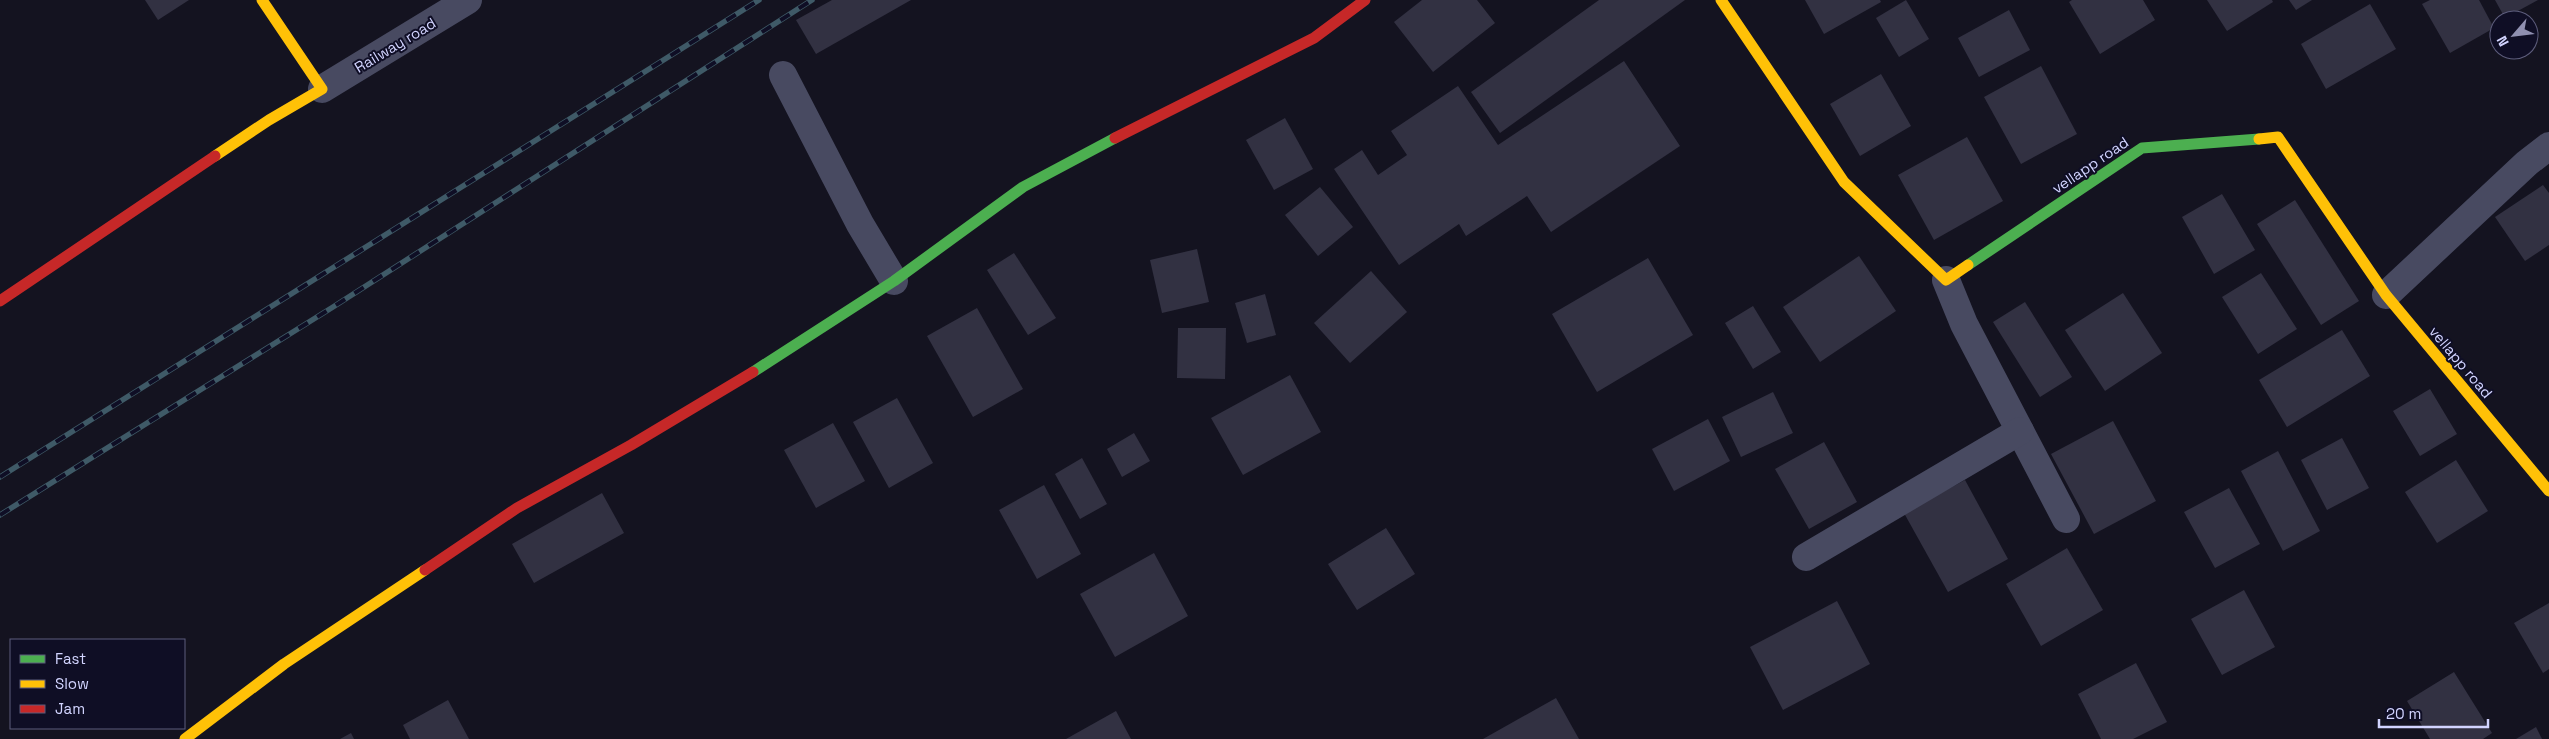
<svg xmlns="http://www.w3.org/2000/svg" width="2549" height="739" viewBox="0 0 2549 739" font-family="'Space Grotesk',sans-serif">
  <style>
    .building { fill: #323142 }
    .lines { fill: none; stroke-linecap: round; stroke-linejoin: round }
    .street { stroke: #484a61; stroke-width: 28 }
    .fast { stroke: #4caf50; stroke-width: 11 }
    .slow { stroke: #ffc107; stroke-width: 11 }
    .jam { stroke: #c62828; stroke-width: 11 }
    .rail-casing { stroke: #3f5a67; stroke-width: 5.5 }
    .rail { stroke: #0f0e25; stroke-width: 4; stroke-dasharray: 11; stroke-linecap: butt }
    .labels { text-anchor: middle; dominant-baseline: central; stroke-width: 4; stroke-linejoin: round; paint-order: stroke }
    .street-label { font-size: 15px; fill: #d2d4ff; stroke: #0f0e25 }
  </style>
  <rect width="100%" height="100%" fill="#141320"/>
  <g class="building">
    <polygon points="145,0 189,0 158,20"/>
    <polygon points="832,0 911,0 816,54 796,20"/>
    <polygon points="1422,0 1477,0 1495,23 1433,72 1394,22"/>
    <polygon points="1599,0 1685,0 1500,133 1471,92"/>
    <polygon points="1805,0 1880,0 1881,2 1824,34"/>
    <polygon points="1906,0 1929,39 1899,57 1876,18"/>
    <polygon points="2072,0 2143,0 2155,20 2100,54 2069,2"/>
    <polygon points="2207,0 2272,0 2273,2 2227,31"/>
    <polygon points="2289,0 2312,0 2296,10"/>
    <polygon points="2430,0 2479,0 2494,28 2450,53 2422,4"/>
    <polygon points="2495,0 2538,0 2505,18"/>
    <polygon points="2370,4 2396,49 2326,89 2301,44"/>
    <polygon points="2009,10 2030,50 1979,77 1958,38"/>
    <polygon points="1624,61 1680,146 1551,232 1527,196 1466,236 1459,224 1399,265 1334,169 1362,150 1378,175 1407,155 1391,131 1458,86 1498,145"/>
    <polygon points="2041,66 2077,134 2021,164 1984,97"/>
    <polygon points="1881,74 1911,126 1860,156 1830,104"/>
    <polygon points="1285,118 1313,169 1274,190 1246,140"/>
    <polygon points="1967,137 2003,201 1934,240 1898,175"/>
    <polygon points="2543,185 2549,193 2549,245 2525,261 2495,217"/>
    <polygon points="1320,187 1353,227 1318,256 1285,215"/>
    <polygon points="2222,194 2255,250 2214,274 2182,217"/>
    <polygon points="2295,200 2359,301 2321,325 2257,224"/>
    <polygon points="1197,249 1209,302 1162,313 1150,260"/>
    <polygon points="1014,253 1056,318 1028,335 987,270"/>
    <polygon points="1859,256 1896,311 1820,362 1783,307"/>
    <polygon points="1648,258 1693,335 1597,392 1552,314"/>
    <polygon points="1371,271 1407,312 1350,363 1314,323"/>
    <polygon points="2261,273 2297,329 2258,354 2222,297"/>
    <polygon points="2123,293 2162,353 2105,391 2065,330"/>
    <polygon points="1265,294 1276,335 1247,343 1235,303"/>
    <polygon points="2025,302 2072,377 2040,397 1993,322"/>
    <polygon points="1753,306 1781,352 1753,369 1725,323"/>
    <polygon points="977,308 1023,389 973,417 927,336"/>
    <polygon points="1178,328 1226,328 1225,379 1177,378"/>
    <polygon points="2342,330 2370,376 2287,427 2259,380"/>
    <polygon points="1290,375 1321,432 1243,475 1211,418"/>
    <polygon points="2430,389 2457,434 2420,456 2393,411"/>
    <polygon points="1773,392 1793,433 1741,457 1722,417"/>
    <polygon points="897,398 933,463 889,488 853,422"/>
    <polygon points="1708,419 1730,461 1674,491 1652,449"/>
    <polygon points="2113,421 2156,501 2094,534 2051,454"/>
    <polygon points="833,423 865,481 816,508 784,450"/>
    <polygon points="1134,433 1150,461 1122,477 1107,449"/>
    <polygon points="2342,438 2369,488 2327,510 2301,460"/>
    <polygon points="1824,442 1857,502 1809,529 1775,469"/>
    <polygon points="2278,451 2320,531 2283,551 2241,471"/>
    <polygon points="1082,458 1107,504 1080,519 1055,474"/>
    <polygon points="2456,460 2488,511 2437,543 2405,492"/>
    <polygon points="1965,480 2008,559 1948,592 1904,513"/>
    <polygon points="1044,485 1081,554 1037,579 999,510"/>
    <polygon points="2229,488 2260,544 2215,568 2184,512"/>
    <polygon points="602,493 624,533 534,583 512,544"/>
    <polygon points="1386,528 1415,574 1357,610 1328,564"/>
    <polygon points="2067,548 2103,610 2041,646 2006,584"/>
    <polygon points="1154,553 1188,616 1115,657 1080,594"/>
    <polygon points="2244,590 2275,647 2222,675 2191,619"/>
    <polygon points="1837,601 1870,664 1783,710 1750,647"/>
    <polygon points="2549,603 2549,669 2543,673 2514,623"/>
    <polygon points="2136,663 2167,722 2133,739 2101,739 2078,694"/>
    <polygon points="2454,672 2492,733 2483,739 2430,739 2407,701"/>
    <polygon points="1556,698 1579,739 1483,739"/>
    <polygon points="448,700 469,739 410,739 403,725"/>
    <polygon points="1116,711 1131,739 1066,739"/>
    <polygon points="2536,727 2542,739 2516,739"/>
    <polygon points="351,733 354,739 340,739"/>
  </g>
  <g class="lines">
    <g class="street">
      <polyline points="783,75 860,224 894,281"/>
      <polyline points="322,89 468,0"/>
      <polyline points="1946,280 1964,324 2066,519"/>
      <polyline points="2386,295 2527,163 2549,146"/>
      <polyline points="1806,557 2020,431"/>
    </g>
    <g class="fast">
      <polyline points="1968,265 2142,148 2259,139"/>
      <polyline points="753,372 894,281 1023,187 1115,138"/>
    </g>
    <g class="slow">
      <polyline points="1721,0 1844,182 1946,280 1968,265"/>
      <polyline points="2259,139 2278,137 2386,295 2549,491"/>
      <polyline points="215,156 269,120 322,89 262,0"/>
      <polyline points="185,739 284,664 425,570"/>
    </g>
    <g class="jam">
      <polyline points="1115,138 1314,38 1365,0"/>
      <polyline points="0,301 215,156"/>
      <polyline points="425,570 517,508 631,445 753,372"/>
    </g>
    <g class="rail-casing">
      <g id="rail">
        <polyline points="0,477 759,0"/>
        <polyline points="0,515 333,307 812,0"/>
      </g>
    </g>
    <use href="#rail" class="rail"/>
  </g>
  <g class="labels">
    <g class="street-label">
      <text transform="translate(395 45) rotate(-31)">Railway road</text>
      <text transform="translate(2090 165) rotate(-34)">vellapp road</text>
      <text transform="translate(2461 362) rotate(50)">vellapp road</text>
    </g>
  </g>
  <rect x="10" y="639" width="175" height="90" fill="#0f0e25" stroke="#5d5d7c"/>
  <rect x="20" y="655" width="25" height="8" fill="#4caf50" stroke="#5d5d7c"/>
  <text x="55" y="664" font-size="15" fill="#d2d4ff">Fast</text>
  <rect x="20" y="680" width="25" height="8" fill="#ffc107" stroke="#5d5d7c"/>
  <text x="55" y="689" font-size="15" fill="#d2d4ff">Slow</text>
  <rect x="20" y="705" width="25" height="8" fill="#c62828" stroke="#5d5d7c"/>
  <text x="55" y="714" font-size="15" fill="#d2d4ff">Jam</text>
  <g transform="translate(2514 35) rotate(242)"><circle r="24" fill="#0f0e25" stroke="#5d5d7c"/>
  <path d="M0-4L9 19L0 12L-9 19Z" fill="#9090b1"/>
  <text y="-8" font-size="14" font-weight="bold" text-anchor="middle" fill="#d2d4ff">N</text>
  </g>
  <path d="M2379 719v8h109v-8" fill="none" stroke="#d2d4ff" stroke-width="2.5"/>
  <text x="2386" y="719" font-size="15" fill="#d2d4ff" stroke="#0f0e25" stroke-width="4" paint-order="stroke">20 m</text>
</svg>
